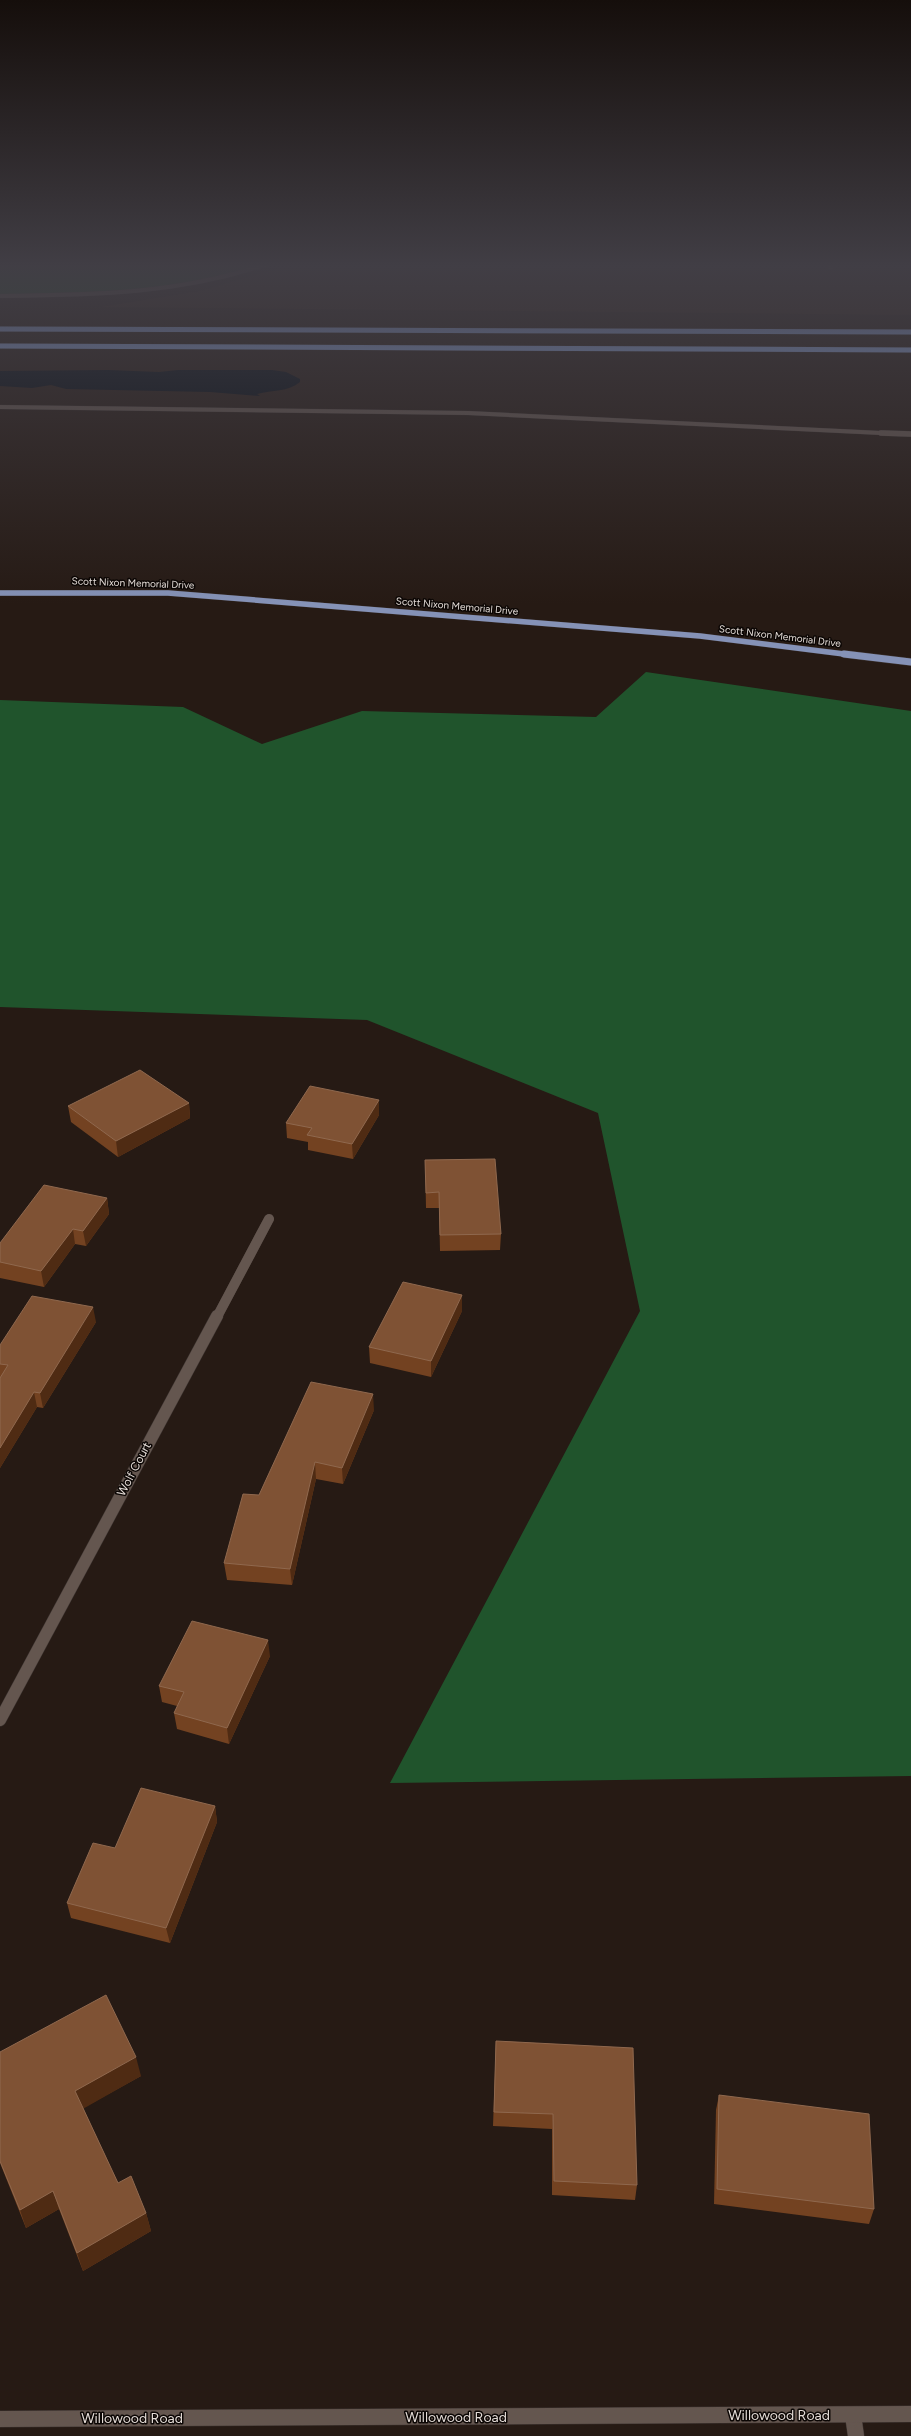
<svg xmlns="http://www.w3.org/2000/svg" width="911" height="2436" viewBox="0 0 911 2436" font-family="Figtree,sans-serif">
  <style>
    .built { fill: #322117 }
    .forest { fill: #20542c }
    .water { fill: #000913 }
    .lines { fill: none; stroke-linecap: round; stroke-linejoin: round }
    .minor-far4-casing { stroke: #3d3431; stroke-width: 4.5 }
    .minor-far3-casing { stroke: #3d3431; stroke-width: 6 }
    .minor-far2-casing { stroke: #3d3431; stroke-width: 10 }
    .minor-far1-casing { stroke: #3d3431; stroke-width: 13 }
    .minor-casing { stroke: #3d3431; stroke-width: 17 }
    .major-far1-casing { stroke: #3d3431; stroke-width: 6 }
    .major-casing { stroke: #3d3431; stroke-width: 8 }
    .highway-casing { stroke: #3d3431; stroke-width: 5.5 }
    .minor-far4 { stroke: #64564f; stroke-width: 4 }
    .minor-far3 { stroke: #64564f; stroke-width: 5.5 }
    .minor-far2 { stroke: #64564f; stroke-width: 10 }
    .minor-far1 { stroke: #64564f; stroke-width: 12 }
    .minor { stroke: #64564f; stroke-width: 16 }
    .major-far1 { stroke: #8592b7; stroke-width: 5.5 }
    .major { stroke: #8592b7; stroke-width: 7 }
    .highway { stroke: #9bbafc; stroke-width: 5 }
    .wall { fill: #734221 }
    .shaded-wall { fill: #4f2b13 }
    .building { fill: #7f5234; stroke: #8f684e }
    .labels { text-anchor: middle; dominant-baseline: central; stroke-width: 3; stroke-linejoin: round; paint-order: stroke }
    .far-street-label { font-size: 10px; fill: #e4dcd7; stroke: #0b0604 }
    .street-label { font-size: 12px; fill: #e4dcd7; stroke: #0b0604 }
    .near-street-label { font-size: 14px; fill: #e4dcd7; stroke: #0b0604 }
  </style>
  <rect width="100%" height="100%" fill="#261a14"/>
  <polygon class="built" points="295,263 911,263 911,315 101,307 200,291"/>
  <g class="forest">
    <polygon points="0,263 268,263 190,285 89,295 0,295"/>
    <polygon points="646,672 911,711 911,1776 390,1783 640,1311 598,1113 367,1020 0,1007 0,700 183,707 262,744 362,711 596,717"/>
  </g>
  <path class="water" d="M 108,370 L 159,372 L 178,370 L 272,370 L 286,372 L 300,379 L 300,382 C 288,392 272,390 257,394 L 260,396 L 210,392 L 66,389 L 51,385 L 32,388 L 0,386 L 0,371 Z"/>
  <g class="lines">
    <g class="minor-far4-casing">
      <g id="minor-far4">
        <polyline points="827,263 831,268"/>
        <path d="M 0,296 C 94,295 180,294 270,263"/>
        <polyline points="0,407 468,413 902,434"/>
      </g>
    </g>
    <g class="minor-far3-casing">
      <polyline id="minor-far3" points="881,433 911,434"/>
    </g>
    <g class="minor-far2-casing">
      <polyline id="minor-far2" points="217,1317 269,1219"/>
    </g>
    <g class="minor-far1-casing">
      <polyline id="minor-far1" points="0,1720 217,1316"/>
    </g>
    <g class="minor-casing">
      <g id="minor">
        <polyline points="853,2415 856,2436"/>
        <polyline points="0,2419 911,2414"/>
      </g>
    </g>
    <g class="major-far1-casing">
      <polyline id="major-far1" points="0,593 168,593 700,636 852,655"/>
    </g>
    <g class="major-casing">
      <polyline id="major" points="844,654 911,662"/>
    </g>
    <g class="highway-casing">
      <g id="highway">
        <polyline points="0,329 911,332"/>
        <polyline points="0,346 911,350"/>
      </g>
    </g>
    <use href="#minor-far4" class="minor-far4"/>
    <use href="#minor-far3" class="minor-far3"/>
    <use href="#minor-far2" class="minor-far2"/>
    <use href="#minor-far1" class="minor-far1"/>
    <use href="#minor" class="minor"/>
    <use href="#major-far1" class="major-far1"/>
    <use href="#major" class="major"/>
    <use href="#highway" class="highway"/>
  </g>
  <g class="wall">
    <polygon points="189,1103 190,1118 118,1157 71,1122 68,1106"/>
    <polygon points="379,1115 353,1159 308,1150 308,1142 287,1138 286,1123"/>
    <polygon points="425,1160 501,1234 500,1250 440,1251 439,1208 426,1208"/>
    <polygon points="107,1198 109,1214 86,1246 75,1244 44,1287 0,1278 0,1243"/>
    <polygon points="462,1311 431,1377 370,1363 369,1347"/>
    <polygon points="96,1322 43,1408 37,1407 0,1468 0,1345"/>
    <polygon points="374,1410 343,1484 316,1479 292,1585 227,1580 224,1563 259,1495"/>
    <polygon points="270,1656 229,1744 177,1729 174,1713 177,1706 162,1702 159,1686"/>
    <polygon points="215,1806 217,1822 170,1943 71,1918 67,1903 115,1848"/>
    <polygon points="496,2041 637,2185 635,2200 552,2195 552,2129 493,2126"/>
    <polygon points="0,2052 141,2076 83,2108 118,2183 146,2213 151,2231 83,2271 59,2209 26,2228 0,2163"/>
    <polygon points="719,2095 874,2209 869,2224 714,2204 716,2110"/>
  </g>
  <g class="shaded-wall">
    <polygon points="379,1100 379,1115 353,1159 352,1144"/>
    <polygon points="189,1103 190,1118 118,1157 116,1141"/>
    <polygon points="107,1198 109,1214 86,1246 83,1231"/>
    <polygon points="73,1229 75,1244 44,1287 41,1271"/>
    <polygon points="462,1295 462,1311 431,1377 431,1361"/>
    <polygon points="93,1307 96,1322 43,1408 40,1393"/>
    <polygon points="34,1392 37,1407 0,1468 0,1448"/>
    <polygon points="373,1394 374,1410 343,1484 342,1468"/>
    <polygon points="315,1462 316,1479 292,1585 290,1569"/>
    <polygon points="268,1640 270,1656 229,1744 227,1728"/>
    <polygon points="215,1806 217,1822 170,1943 166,1928"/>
    <polygon points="136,2057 141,2076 81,2110 75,2091"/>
    <polygon points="53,2191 59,2209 26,2228 20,2210"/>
    <polygon points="146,2213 151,2231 83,2271 77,2253"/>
  </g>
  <g class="building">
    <polygon points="140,1070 189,1103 116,1141 68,1106"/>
    <polygon points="310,1086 379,1100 352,1144 307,1135 312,1128 286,1123"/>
    <polygon points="495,1159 501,1234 440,1235 439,1192 426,1193 425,1160"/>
    <polygon points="44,1185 107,1198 83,1231 73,1229 41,1271 0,1262 0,1243"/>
    <polygon points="403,1282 462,1295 431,1361 369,1347"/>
    <polygon points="32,1296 93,1307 40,1393 34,1392 0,1448 0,1378 8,1365 0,1364 0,1345"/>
    <polygon points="311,1382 373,1394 342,1468 315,1462 290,1569 224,1563 243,1494 259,1495"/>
    <polygon points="192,1621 268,1640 227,1728 174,1713 184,1692 159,1686"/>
    <polygon points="141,1788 215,1806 166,1928 67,1903 93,1843 115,1848"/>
    <polygon points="106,1995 136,2057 75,2091 118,2183 131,2176 146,2213 77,2253 53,2191 20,2210 0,2161 0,2052"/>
    <polygon points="496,2041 633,2048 637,2185 554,2181 553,2114 494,2112"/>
    <polygon points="719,2095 869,2114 874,2209 717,2189"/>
  </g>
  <linearGradient id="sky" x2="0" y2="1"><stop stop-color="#150e0b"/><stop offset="0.44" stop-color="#413e45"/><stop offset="1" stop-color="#413e45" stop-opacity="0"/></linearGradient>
  <rect width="911" height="604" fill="url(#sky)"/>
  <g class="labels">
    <g class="far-street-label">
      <text transform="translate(133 583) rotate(2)">Scott Nixon Memorial Drive</text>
      <text transform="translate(457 606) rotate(5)">Scott Nixon Memorial Drive</text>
      <text transform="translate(780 636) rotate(7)">Scott Nixon Memorial Drive</text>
    </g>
    <g class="street-label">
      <text transform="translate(134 1469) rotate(-62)">Wolf Court</text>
    </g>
    <g class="near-street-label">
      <text x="779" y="2415">Willowood Road</text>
      <text x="456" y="2417">Willowood Road</text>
      <text x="132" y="2418">Willowood Road</text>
    </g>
  </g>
</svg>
